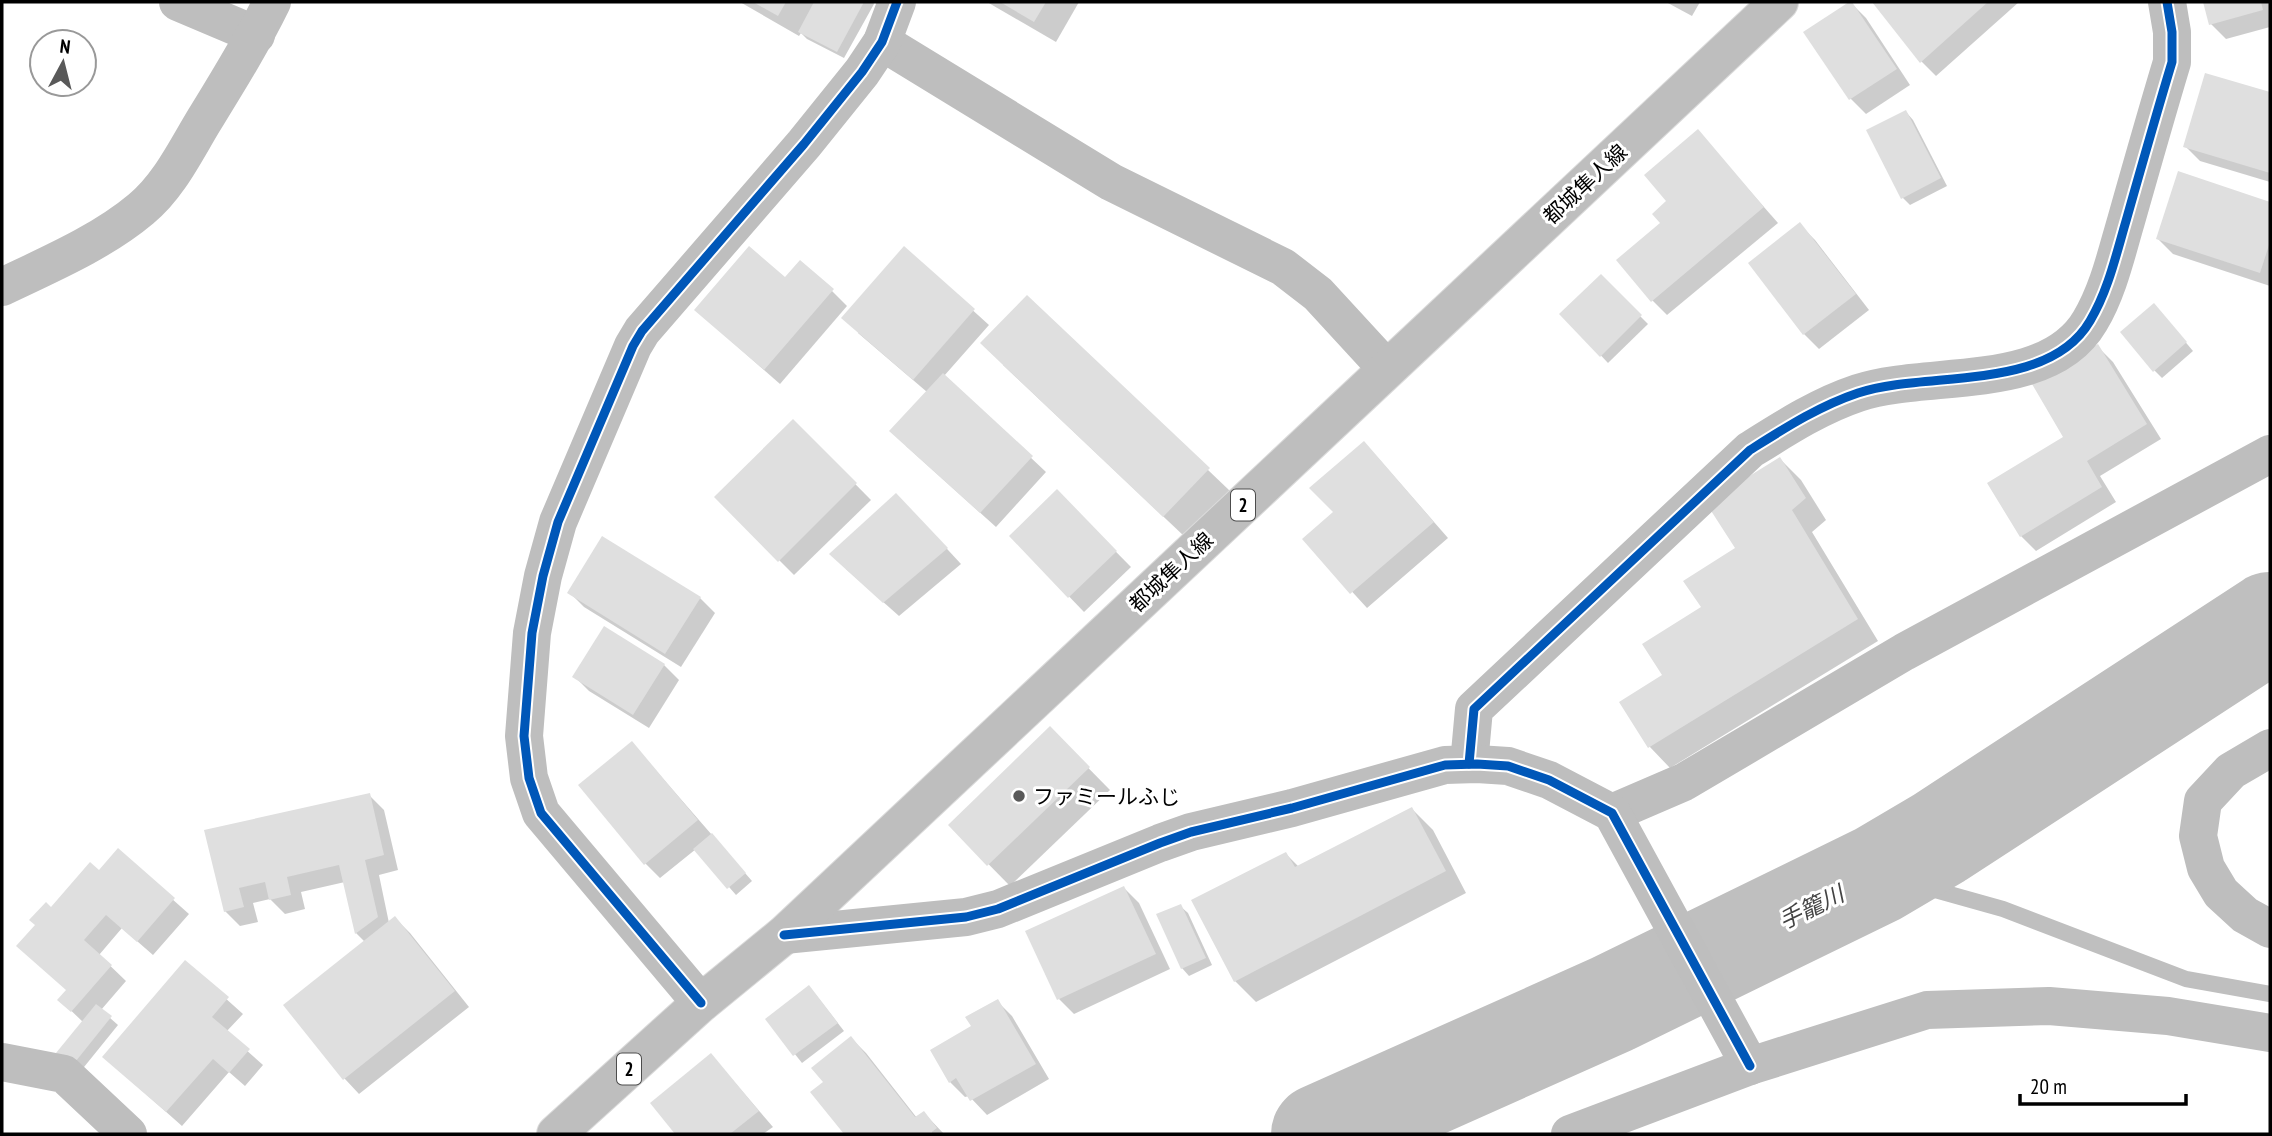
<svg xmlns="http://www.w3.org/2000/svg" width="2272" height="1136" viewBox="0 0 2272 1136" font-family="'PT Sans Narrow','Noto Sans JP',sans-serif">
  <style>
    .shadow { fill: #0003 }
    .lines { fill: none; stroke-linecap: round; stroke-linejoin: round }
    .stream { stroke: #bfbfbf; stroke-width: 16 }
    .river { stroke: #bfbfbf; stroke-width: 100 }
    .building { fill: #dfdfdf }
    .major-casing { stroke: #dbdbdb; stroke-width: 40 }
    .minor { stroke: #bebebe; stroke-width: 38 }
    .major { stroke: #bebebe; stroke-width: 38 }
    .cycleway-casing { stroke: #fff; stroke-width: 13 }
    .cycleway { stroke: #0057b8; stroke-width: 9 }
    .poi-dot { fill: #595959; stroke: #fff; stroke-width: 2.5 }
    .labels { text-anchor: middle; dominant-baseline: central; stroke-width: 6; stroke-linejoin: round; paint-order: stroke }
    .shield { fill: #fff; stroke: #4c4c4c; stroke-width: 2 }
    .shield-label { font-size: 19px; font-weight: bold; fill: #000 }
    .street-label { font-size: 21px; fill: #000; stroke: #fff }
    .poi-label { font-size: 21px; fill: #000; stroke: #fff; text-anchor: start }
    .water-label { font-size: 23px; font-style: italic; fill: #444; stroke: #fff }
  </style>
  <rect width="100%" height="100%" fill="#fff"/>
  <g class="shadow">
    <polygon points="740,2 873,2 874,4 844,58 807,39 801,33 799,36"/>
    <polygon points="987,2 1079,2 1056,42"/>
    <polygon points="1666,2 1700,2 1692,16"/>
    <polygon points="1874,2 2019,2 1936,76 1921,61"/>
    <polygon points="2204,2 2270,2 2270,27 2226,39 2211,24"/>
    <polygon points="1851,3 1866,18 1910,85 1866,114 1851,99 1806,32"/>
    <polygon points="2206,75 2270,94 2270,182 2200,161 2185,146"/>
    <polygon points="1906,112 1913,120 1947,186 1910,205 1903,198"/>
    <polygon points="1698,132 1778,223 1667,315 1652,300 1662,223"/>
    <polygon points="2179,174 2270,204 2270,286 2173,254 2158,239"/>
    <polygon points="1800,225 1815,240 1869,310 1819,349 1804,334"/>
    <polygon points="904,248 989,325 944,376 1046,472 996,527 906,446 927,392 858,333"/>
    <polygon points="1601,277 1648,324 1608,363 1562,314"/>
    <polygon points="785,279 832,291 847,306 780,384 696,310"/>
    <polygon points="1027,297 1230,491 1185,537 1003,365"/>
    <polygon points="2161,313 2193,351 2162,378 2154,370"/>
    <polygon points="2098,347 2113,362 2161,439 2100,476 2116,502 2036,551 2021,536 2066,437"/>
    <polygon points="793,421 871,500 794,575 716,497"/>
    <polygon points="1378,458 1448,538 1367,608 1304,539 1335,512"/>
    <polygon points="1780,459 1801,480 1826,520 1812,532 1878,641 1670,768 1649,746 1665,676 1737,549"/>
    <polygon points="1057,492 1131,567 1084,612 1011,536"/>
    <polygon points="911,510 961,564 899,616 846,569"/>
    <polygon points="569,592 700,598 715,613 681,667 584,607"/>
    <polygon points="664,665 679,680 649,728 589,691 574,676"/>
    <polygon points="1050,729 1110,790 1010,886 950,825"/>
    <polygon points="632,743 752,881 736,895 696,849 660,878 645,863"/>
    <polygon points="369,795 384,810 398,870 379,875 389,923 395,918 410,933 469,1007 359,1094 345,1079 286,1005 365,942 356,933 345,882 301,892 305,909 285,914 270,899 253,903 258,922 240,926 225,911 206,831"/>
    <polygon points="1412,809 1433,830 1466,893 1256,1002 1235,981 1286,854 1299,867"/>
    <polygon points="118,851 189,914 153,955 122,928 99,955 126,981 101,1010 118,1025 80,1072 66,1060 83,1022 60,1000 68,991 51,909 99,872"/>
    <polygon points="1124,888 1139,903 1170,969 1074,1014 1059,999"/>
    <polygon points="1180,906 1188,913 1212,965 1189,976 1182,968"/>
    <polygon points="185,962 243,1014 226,1032 263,1065 245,1086 229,1072 182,1126 104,1057"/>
    <polygon points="816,995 844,1031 802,1063 767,1019"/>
    <polygon points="997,1001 1012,1016 1049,1079 987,1115 969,1096 965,1097 950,1082 973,1027"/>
    <polygon points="851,1038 866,1053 917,1118 924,1113 944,1134 932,1134 931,1131 927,1134 846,1134 813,1092 825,1083"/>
    <polygon points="711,1055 773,1127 763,1134 678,1134 652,1103"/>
  </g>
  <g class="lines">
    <polyline class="stream" points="1878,874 2003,909 2186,979 2270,994"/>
    <polyline class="river" points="1321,1134 1612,1004 1878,874 1939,838 2270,622"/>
  </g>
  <g class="building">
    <polygon points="753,2 786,2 778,16"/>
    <polygon points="814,2 864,2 837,52 798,32"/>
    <polygon points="1000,2 1046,2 1034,22"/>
    <polygon points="1849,2 1852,2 1897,69 1849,100 1803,32"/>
    <polygon points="1872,2 1988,2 1920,63"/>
    <polygon points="2203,2 2261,2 2263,10 2209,25"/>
    <polygon points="2205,73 2270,92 2270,173 2183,147"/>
    <polygon points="1906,110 1941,178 1901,199 1866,130"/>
    <polygon points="1698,129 1764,207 1651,302 1616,260 1660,223 1652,214 1666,201 1644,175"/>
    <polygon points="2178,171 2270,202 2270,242 2260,273 2156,239"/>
    <polygon points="1800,222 1856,294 1803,335 1748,263"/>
    <polygon points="749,246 785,277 800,260 834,289 764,370 694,310"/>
    <polygon points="904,246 975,309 913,380 841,318"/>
    <polygon points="1601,274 1642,315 1600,357 1559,314"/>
    <polygon points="1027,295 1210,468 1163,517 980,343"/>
    <polygon points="2154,303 2187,342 2153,372 2120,332"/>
    <polygon points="2098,344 2147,424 2087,461 2102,487 2020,537 1987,483 2063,437 2032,384"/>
    <polygon points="943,373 1033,456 980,513 889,431"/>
    <polygon points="793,419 857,483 778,562 714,497"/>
    <polygon points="1364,441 1434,522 1350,594 1302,539 1333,512 1309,488"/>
    <polygon points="1780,457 1806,498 1792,510 1858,619 1648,748 1619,702 1662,675 1642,644 1701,607 1683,581 1735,548 1706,503"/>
    <polygon points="1057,489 1117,551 1068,598 1009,536"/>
    <polygon points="896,493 948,548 883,603 829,554"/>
    <polygon points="602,536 701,597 665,654 567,593"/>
    <polygon points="604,626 665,664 633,715 572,677"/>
    <polygon points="1050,726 1090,767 987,866 948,825"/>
    <polygon points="632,741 698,820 644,865 578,785"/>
    <polygon points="370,793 384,855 365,860 378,917 355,934 339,865 287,877 291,895 269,900 265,882 239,888 244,907 224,912 204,830"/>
    <polygon points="1412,807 1446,871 1234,982 1191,900 1286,852 1295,867"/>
    <polygon points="712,833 746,873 727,889 693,849"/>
    <polygon points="118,848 175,898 137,942 106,915 84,940 112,965 71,1012 57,1000 66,990 16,946 35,925 29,920 46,902 51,907 90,862 99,870"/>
    <polygon points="1124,886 1156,954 1057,1000 1025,931"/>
    <polygon points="1181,904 1206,958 1181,969 1156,914"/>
    <polygon points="395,916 455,991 343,1080 283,1005"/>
    <polygon points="185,960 229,997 212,1017 250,1049 229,1073 213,1059 166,1112 102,1057"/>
    <polygon points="809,985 838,1023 793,1056 765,1019"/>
    <polygon points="998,999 1036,1064 970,1101 956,1078 949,1083 930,1050 971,1026 965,1017"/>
    <polygon points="96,1004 112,1016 72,1066 56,1053"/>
    <polygon points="851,1036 915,1117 924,1111 937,1128 929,1134 844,1134 810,1092 823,1082 811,1068"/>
    <polygon points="711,1053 759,1111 730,1134 675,1134 650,1103"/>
  </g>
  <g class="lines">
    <g class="major-casing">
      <polyline id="major" points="556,1134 701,1003 784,935 1779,2"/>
    </g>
    <g class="minor">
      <polyline points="178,2 256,35"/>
      <polyline points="882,42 1111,182 1283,267 1318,294 1387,369"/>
      <path d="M 2,287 C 48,265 102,242 141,209 C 168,187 185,152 203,122 C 227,83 252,43 272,2"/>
      <polyline points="2270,748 2231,771 2203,801 2198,836 2206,868 2221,893 2245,915 2270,929"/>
      <path d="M 1469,764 L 1474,709 L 1750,450 C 1785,428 1819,406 1858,393 C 1927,370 2048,393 2090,321 C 2108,291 2116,255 2126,221 C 2141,168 2156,115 2172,62 L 2172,32 L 2167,2"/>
      <polyline points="1612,813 1684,782 1904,652 2270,454"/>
      <polyline points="784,935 966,917 998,909 1160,843 1191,832 1292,808 1445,765 1477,764 1508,766 1549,780 1612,813 1750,1066"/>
      <polyline points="701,1003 541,813 529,778 524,736 532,633 543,576 558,522 633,346 642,331 804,144 862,72 882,42 897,2"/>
      <polyline points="2,1062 64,1074 128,1134"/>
      <polyline points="1570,1134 1750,1066 1927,1010 2049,1006 2168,1016 2270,1033"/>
    </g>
    <use href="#major" class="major"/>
    <g class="cycleway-casing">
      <g id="cycleway">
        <path d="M 1469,764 L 1474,709 L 1750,450 C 1785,428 1819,406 1858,393 C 1927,370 2048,393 2090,321 C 2108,291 2116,255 2126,221 C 2141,168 2156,115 2172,62 L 2172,32 L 2167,2"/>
        <polyline points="784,935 966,917 998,909 1160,843 1191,832 1292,808 1445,765 1477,764 1508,766 1549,780 1612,813 1750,1066"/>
        <polyline points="701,1003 541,813 529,778 524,736 532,633 543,576 558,522 633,346 642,331 804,144 862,72 882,42 897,2"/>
      </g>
    </g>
    <use href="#cycleway" class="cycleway"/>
  </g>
  <circle class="poi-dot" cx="1019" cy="796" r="7"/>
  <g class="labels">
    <g class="shield">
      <rect x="1231" y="489.5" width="24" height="31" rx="5"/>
      <rect x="617" y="1053.5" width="24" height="31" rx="5"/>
    </g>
    <g class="shield-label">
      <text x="1243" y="505">2</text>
      <text x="629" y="1069">2</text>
    </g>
    <g class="street-label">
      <text transform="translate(1585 184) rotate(-43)">都城隼人線</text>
      <text transform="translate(1171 572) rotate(-43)">都城隼人線</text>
    </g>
    <g class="poi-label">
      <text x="1033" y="796">ファミールふじ</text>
    </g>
    <g class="water-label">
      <text transform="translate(1811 907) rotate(-26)">手籠川</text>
    </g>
  </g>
  <rect width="2272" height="1136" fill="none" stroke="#000000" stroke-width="7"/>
  <g transform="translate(63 63) rotate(7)"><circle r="33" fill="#ffffff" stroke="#999999" stroke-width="2"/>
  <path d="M0-5L12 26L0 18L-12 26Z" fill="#595959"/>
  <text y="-10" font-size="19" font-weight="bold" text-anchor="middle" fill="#000000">N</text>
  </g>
  <path d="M2020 1094v10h166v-10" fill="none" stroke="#000000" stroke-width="3.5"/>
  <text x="2030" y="1094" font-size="21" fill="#000000" stroke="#ffffff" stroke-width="5" paint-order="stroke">20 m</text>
</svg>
